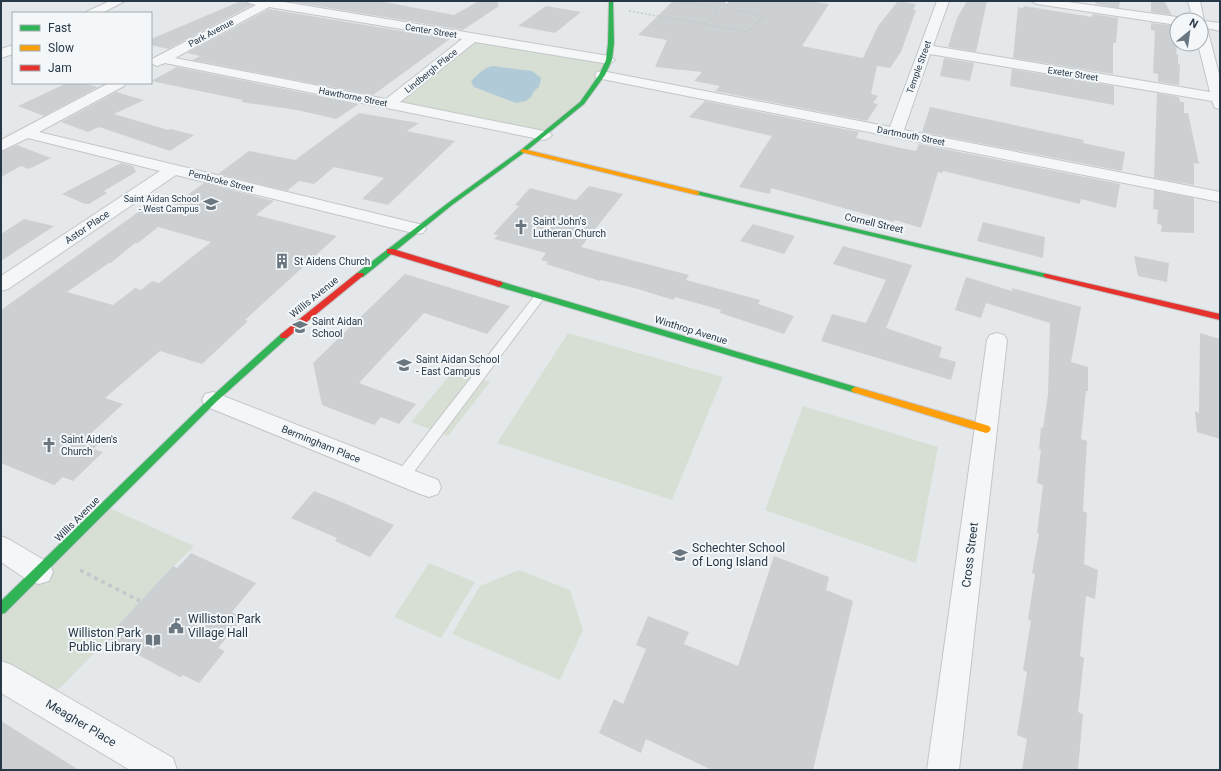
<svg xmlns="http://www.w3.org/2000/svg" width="1221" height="771" viewBox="0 0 1221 771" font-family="Roboto,sans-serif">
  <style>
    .green { fill: #d7dfd5 }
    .water { fill: #b0cad8 }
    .building { fill: #cdd0d3; fill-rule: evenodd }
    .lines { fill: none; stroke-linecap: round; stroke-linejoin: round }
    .lane-casing { stroke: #c3c6c8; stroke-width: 2 }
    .street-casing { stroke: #c3c6c8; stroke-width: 2 }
    .fast-casing { stroke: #c3c6c8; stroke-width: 2 }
    .slow-casing { stroke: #c3c6c8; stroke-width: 2 }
    .jam-casing { stroke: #c3c6c8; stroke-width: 2 }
    .path-far1 { stroke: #c2c8cb; stroke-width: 1.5; stroke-dasharray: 2 2; stroke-linecap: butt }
    .path { stroke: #c2c8cb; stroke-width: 3.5; stroke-dasharray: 4 4; stroke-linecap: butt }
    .lane { fill: #f4f6f7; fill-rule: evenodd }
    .street { fill: #f4f6f7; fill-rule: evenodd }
    .fast { fill: #30b455; fill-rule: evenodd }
    .slow { fill: #ff9f0a; fill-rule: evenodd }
    .jam { fill: #e5322d; fill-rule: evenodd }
    .labels { text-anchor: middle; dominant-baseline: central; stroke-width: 4; stroke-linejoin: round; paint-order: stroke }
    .far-street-label { font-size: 9px; fill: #283847; stroke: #f3f7f9 }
    .far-poi-label { font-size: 9px; fill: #283847; stroke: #f3f7f9; text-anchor: end }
    .poi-label { font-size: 10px; fill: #283847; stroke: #f3f7f9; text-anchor: start }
    .street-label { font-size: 10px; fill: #283847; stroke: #f3f7f9 }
    .near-poi-label { font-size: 12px; fill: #283847; stroke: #f3f7f9; text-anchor: start }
    .near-street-label { font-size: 12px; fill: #283847; stroke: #f3f7f9 }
  </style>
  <rect width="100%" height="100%" fill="#e5e8ea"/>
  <g class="green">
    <polygon points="475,38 609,60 590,93 542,134 394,104"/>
    <polygon points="568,333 723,377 672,500 497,443"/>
    <polygon points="454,370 490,382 448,436 411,422"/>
    <polygon points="803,406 938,447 916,563 765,510"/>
    <polygon points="105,506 194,546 174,566 173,566 106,638 108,639 48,700 1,674 1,608"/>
    <polygon points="429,563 475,582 441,638 394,617"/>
    <polygon points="519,570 570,590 583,630 560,680 452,634 480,586"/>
  </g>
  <path class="water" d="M 493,66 L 532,71 L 541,78 L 539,87 L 534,91 L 531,97 L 526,101 L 516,103 L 474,87 L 471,82 C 476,75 485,67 493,66 Z"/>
  <g class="building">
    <polygon points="241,1 246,1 252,5 168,49 151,45 151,39"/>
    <polygon points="287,1 379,1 454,15 479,1 497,1 499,6 463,30"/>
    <polygon points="673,1 723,1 726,5 731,1 808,1 829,4 802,46 863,58 878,26 898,1 916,4 913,10 916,10 901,52 890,68 877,66 871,94 878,96 873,103 878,104 867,121 715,91 720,86 694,81 702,72 655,67 667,40 638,35"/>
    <polygon points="967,1 987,1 976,52 948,47 957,18"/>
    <polygon points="1096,1 1120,1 1119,8 1095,4"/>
    <polygon points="1151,1 1164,1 1172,15 1151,12"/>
    <polygon points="546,6 581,12 555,33 518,26"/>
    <polygon points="1024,6 1092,17 1093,14 1118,18 1116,43 1113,43 1113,74 1013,58 1018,7 1023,8"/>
    <polygon points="269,9 450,39 373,95 192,60 200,56 187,53"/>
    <polygon points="1151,23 1176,26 1175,44 1177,45 1176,54 1178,54 1178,64 1180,64 1179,85 1158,82 1158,74 1153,73 1155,31 1151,30"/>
    <polygon points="944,58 974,63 970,81 940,76"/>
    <polygon points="177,67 359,104 336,119 297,110 241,102 243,100 151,81"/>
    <polygon points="1012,69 1114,86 1114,105 1010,86"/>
    <polygon points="67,83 81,83 98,87 44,116 18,106"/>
    <polygon points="116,92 144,100 114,114 168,130 171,129 194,135 170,151 99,127 88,132 61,122"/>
    <polygon points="1157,93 1179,97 1180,102 1184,102 1184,113 1188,113 1199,164 1194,163 1194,185 1154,178"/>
    <polygon points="705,101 859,132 856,138 896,147 916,151 919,144 1120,184 1116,208 1081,199 1080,204 943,171 942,173 938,172 921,228 895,220 894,222 771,188 770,194 739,187 772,136 689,117"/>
    <polygon points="930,107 1084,140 1083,143 1125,152 1122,171 922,132"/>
    <polygon points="359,113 419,123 407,131 455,141 388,205 362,199 384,178 334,167 314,184 299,181 287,191 218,174 249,151 295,160"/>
    <polygon points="17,145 51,158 29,169 21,166 1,177 1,152"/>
    <polygon points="121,163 133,166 136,172 104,191 107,193 89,204 85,204 62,194"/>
    <path d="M 204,183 L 274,201 L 256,215 L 337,236 L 245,320 L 248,321 L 202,364 L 160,351 L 105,398 L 123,404 L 87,437 L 101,442 L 93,449 L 103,452 L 73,481 L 63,477 L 54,485 L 1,463 L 1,310 L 144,208 L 146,209 L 153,204 L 168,209 ZM 158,227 L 211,242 L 159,283 L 152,281 L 141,290 L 135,288 L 113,305 L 67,292 L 109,263 L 111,263 L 135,243 L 138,243 Z"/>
    <polygon points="589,186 623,194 581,247 689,275 686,280 760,300 758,304 794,316 784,334 720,313 721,310 675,297 673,300 638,289 601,280 600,281 546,264 548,262 541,260 546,253 494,239 498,235 493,234 519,206 515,205 530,188 576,200"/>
    <polygon points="1154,190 1194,198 1194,233 1161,232 1162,225 1157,224 1158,210 1153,209"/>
    <polygon points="24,219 54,226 1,261 1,234"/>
    <polygon points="983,222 1045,237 1043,258 977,241"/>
    <polygon points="753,224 795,236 784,254 740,241"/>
    <polygon points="843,246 912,265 886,328 942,347 939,357 956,362 951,380 821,341 832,314 866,323 886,280 833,264"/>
    <polygon points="1134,256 1169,263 1167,282 1138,276"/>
    <polygon points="405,274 510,306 487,334 424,313 359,383 416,404 399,424 381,417 374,425 322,405 313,363"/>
    <polygon points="966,277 1012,291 1012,288 1081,307 1071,362 1088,367 1088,391 1086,391 1081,439 1087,441 1083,511 1087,513 1084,564 1098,570 1095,599 1086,596 1080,656 1084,658 1078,712 1083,714 1078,770 1022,770 1027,739 1017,735 1027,672 1023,670 1031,621 1028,619 1035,574 1032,573 1039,534 1037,533 1043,485 1037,483 1041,450 1039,449 1041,427 1043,428 1048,394 1050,323 986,303 981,318 955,310"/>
    <polygon points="1200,333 1220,339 1220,439 1197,432 1195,411 1199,413"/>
    <polygon points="314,491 344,503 394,525 370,557 335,541 337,538 291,518"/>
    <polygon points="191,553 256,583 232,612 243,618 218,648 225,651 199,683 183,675 180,677 106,638 173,566 177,568"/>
    <polygon points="774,556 829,577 826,590 853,601 813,770 712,770 646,739 641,753 599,733 614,699 623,704 646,649 636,645 648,616 689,632 684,644 738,666"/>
    <polygon points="1,721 79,770 1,770"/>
  </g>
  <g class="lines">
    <g class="lane-casing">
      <g id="lane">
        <polygon points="724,1 730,1 726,4"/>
        <polygon points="540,293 544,294 545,296 544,298 407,481 402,482 397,481 395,477 397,473 536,294"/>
      </g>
    </g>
    <g class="street-casing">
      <g id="street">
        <polygon points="110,1 125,1 102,13 86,13 88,11"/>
        <path d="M 247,1 L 278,1 L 609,56 L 615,60 L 609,64 L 475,42 L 400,102 L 549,132 L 552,135 L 549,138 L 544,140 L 165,63 L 157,66 L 151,63 L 152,59 L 256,5 L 249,3 ZM 269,7 L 462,39 L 386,99 L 175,58 Z"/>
        <polygon points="937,1 949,1 933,46 1210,92 1198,44 1201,44 1201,20 1193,20 1188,1 1200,1 1204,21 1220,23 1220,31 1207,28 1220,78 1220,109 1215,108 1212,101 930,54 904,130 1220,192 1220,202 602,79 597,78 595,75 597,72 602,71 890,127"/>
        <polygon points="1031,1 1061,1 1177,17 1182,20 1177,20 1177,25 1037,4"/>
        <polygon points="13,45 13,54 1,58 1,49"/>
        <polygon points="109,83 126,83 124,86 39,132 423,225 426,229 423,233 417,234 176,175 8,289 1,291 1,276 160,171 28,138 1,151 1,140"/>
        <polygon points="997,333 1004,335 1007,340 959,770 927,770 987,340 990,335"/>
        <polygon points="213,392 438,480 441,487 438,494 429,497 420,494 205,406 202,400 205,394"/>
        <polygon points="1,536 10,540 49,563 53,572 49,581 39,584 29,581 1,562"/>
        <polygon points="1,661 12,665 173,758 177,770 130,770 1,693"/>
      </g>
    </g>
    <g class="fast-casing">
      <g id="fast">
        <polygon points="609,1 613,1 614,43 612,60 605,75 584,104 525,152 452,205 363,277 357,277 356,275 357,273 448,203 521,150 580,102 599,75 606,60 608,43"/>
        <polygon points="697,191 1047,274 1051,276 1047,278 695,194 695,192"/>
        <polygon points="499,281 856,387 861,390 856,393 496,286 495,284 496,282"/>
        <polygon points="284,333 287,334 288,336 287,338 216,402 5,613 1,614 1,601 210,398 281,334"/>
      </g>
    </g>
    <g class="slow-casing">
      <g id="slow">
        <polygon points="523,149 697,191 700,193 697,195 521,152 521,150"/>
        <polygon points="856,387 986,425 989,426 991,429 989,432 986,433 853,392 851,390 853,388"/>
      </g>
    </g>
    <g class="jam-casing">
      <g id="jam">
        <polygon points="387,249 393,249 502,282 503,284 499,287 496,286 387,253"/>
        <polygon points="357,273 363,273 364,275 287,338 281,338 280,336 281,334"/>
        <polygon points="1044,274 1047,274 1220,314 1220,320 1047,278 1043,276"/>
      </g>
    </g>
    <g class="path-far1">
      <polyline points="679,1 715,7"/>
      <polyline points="629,11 748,32 764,16 737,10"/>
      <polyline points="706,24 718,11"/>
    </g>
    <polyline class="path" points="80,570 140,601"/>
    <use href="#lane" class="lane"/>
    <use href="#street" class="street"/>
    <use href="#fast" class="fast"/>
    <use href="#slow" class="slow"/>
    <use href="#jam" class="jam"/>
  </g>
  <defs>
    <g id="school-bare" transform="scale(1.2)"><path d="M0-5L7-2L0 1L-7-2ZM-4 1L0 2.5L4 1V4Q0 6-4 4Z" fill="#6a7680" stroke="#f3f7f9" stroke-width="2.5" paint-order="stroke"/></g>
    <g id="church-bare" transform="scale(1.2)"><path d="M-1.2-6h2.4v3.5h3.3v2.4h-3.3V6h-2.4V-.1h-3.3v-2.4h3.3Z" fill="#6a7680" stroke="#f3f7f9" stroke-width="2.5" paint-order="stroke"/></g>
    <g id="building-bare" transform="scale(1.2)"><path d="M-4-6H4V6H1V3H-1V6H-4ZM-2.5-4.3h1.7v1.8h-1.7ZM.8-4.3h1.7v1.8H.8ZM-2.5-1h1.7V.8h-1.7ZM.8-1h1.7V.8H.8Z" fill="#6a7680" stroke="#f3f7f9" stroke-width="2.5" paint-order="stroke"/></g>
    <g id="civic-bare" transform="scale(1.2)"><path d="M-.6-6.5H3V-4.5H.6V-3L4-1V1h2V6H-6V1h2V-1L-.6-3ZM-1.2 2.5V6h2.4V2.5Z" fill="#6a7680" stroke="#f3f7f9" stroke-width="2.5" paint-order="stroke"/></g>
    <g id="library-bare" transform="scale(1.2)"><path d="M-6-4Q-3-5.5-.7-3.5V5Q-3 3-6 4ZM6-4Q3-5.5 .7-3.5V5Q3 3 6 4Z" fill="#6a7680" stroke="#f3f7f9" stroke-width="2.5" paint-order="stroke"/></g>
  </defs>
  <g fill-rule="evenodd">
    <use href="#school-bare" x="211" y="204"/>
    <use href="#church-bare" x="521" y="227"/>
    <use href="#building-bare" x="282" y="261"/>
    <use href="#school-bare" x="300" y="327"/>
    <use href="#school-bare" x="404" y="365"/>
    <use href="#church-bare" x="49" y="445"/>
    <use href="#school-bare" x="680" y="555"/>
    <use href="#civic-bare" x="176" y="626"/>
    <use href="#library-bare" x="153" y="640"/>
  </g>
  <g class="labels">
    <g class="far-street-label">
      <text transform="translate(431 31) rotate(9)">Center Street</text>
      <text transform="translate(211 33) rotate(-28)">Park Avenue</text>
      <text transform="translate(919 67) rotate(-70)">Temple Street</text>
      <text transform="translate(431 71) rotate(-39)">Lindbergh Place</text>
      <text transform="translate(1073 74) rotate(9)">Exeter Street</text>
      <text transform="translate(353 97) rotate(11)">Hawthorne Street</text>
      <text transform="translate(911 136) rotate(11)">Dartmouth Street</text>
      <text transform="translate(221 181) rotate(14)">Pembroke Street</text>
    </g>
    <g class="far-poi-label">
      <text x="199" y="199">Saint Aidan School<tspan x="199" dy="10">- West Campus</tspan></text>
    </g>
    <g class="poi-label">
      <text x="533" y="221">Saint John's<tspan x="533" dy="12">Lutheran Church</tspan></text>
      <text x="294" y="261">St Aidens Church</text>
      <text x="312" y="321">Saint Aidan<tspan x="312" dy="12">School</tspan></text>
      <text x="416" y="359">Saint Aidan School<tspan x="416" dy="12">- East Campus</tspan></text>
      <text x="61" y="439">Saint Aiden's<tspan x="61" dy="12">Church</tspan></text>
    </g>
    <g class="street-label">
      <text transform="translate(874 223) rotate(13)">Cornell Street</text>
      <text transform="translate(87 227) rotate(-34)">Astor Place</text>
      <text transform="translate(314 297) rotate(-39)">Willis Avenue</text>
      <text transform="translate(691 330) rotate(17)">Winthrop Avenue</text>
      <text transform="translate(321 444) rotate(22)">Bermingham Place</text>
      <text transform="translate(77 519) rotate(-45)">Willis Avenue</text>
    </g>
    <g class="near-poi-label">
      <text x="692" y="548">Schechter School<tspan x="692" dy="14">of Long Island</tspan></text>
      <text x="188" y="619">Williston Park<tspan x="188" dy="14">Village Hall</tspan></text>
      <text x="141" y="633" text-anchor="end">Williston Park<tspan x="141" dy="14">Public Library</tspan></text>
    </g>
    <g class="near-street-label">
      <text transform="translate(970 555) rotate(-83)">Cross Street</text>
      <text transform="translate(81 723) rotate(31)">Meagher Place</text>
    </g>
  </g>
  <rect width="1221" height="771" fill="none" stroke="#283847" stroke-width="4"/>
  <rect x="12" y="12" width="140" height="72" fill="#f3f7f9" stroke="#a2abb2"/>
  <rect x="20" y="25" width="20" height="6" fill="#30b455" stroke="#a2abb2"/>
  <text x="48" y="32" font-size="12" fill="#283847">Fast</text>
  <rect x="20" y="45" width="20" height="6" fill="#ff9f0a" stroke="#a2abb2"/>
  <text x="48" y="52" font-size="12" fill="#283847">Slow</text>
  <rect x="20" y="65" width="20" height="6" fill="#e5322d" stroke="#a2abb2"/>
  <text x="48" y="72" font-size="12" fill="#283847">Jam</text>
  <g transform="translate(1189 32) rotate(29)"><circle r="19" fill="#f3f7f9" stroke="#a2abb2"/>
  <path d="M0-3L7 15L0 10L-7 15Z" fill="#6a7680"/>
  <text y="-6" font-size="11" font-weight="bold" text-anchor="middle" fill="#283847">N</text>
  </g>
</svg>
